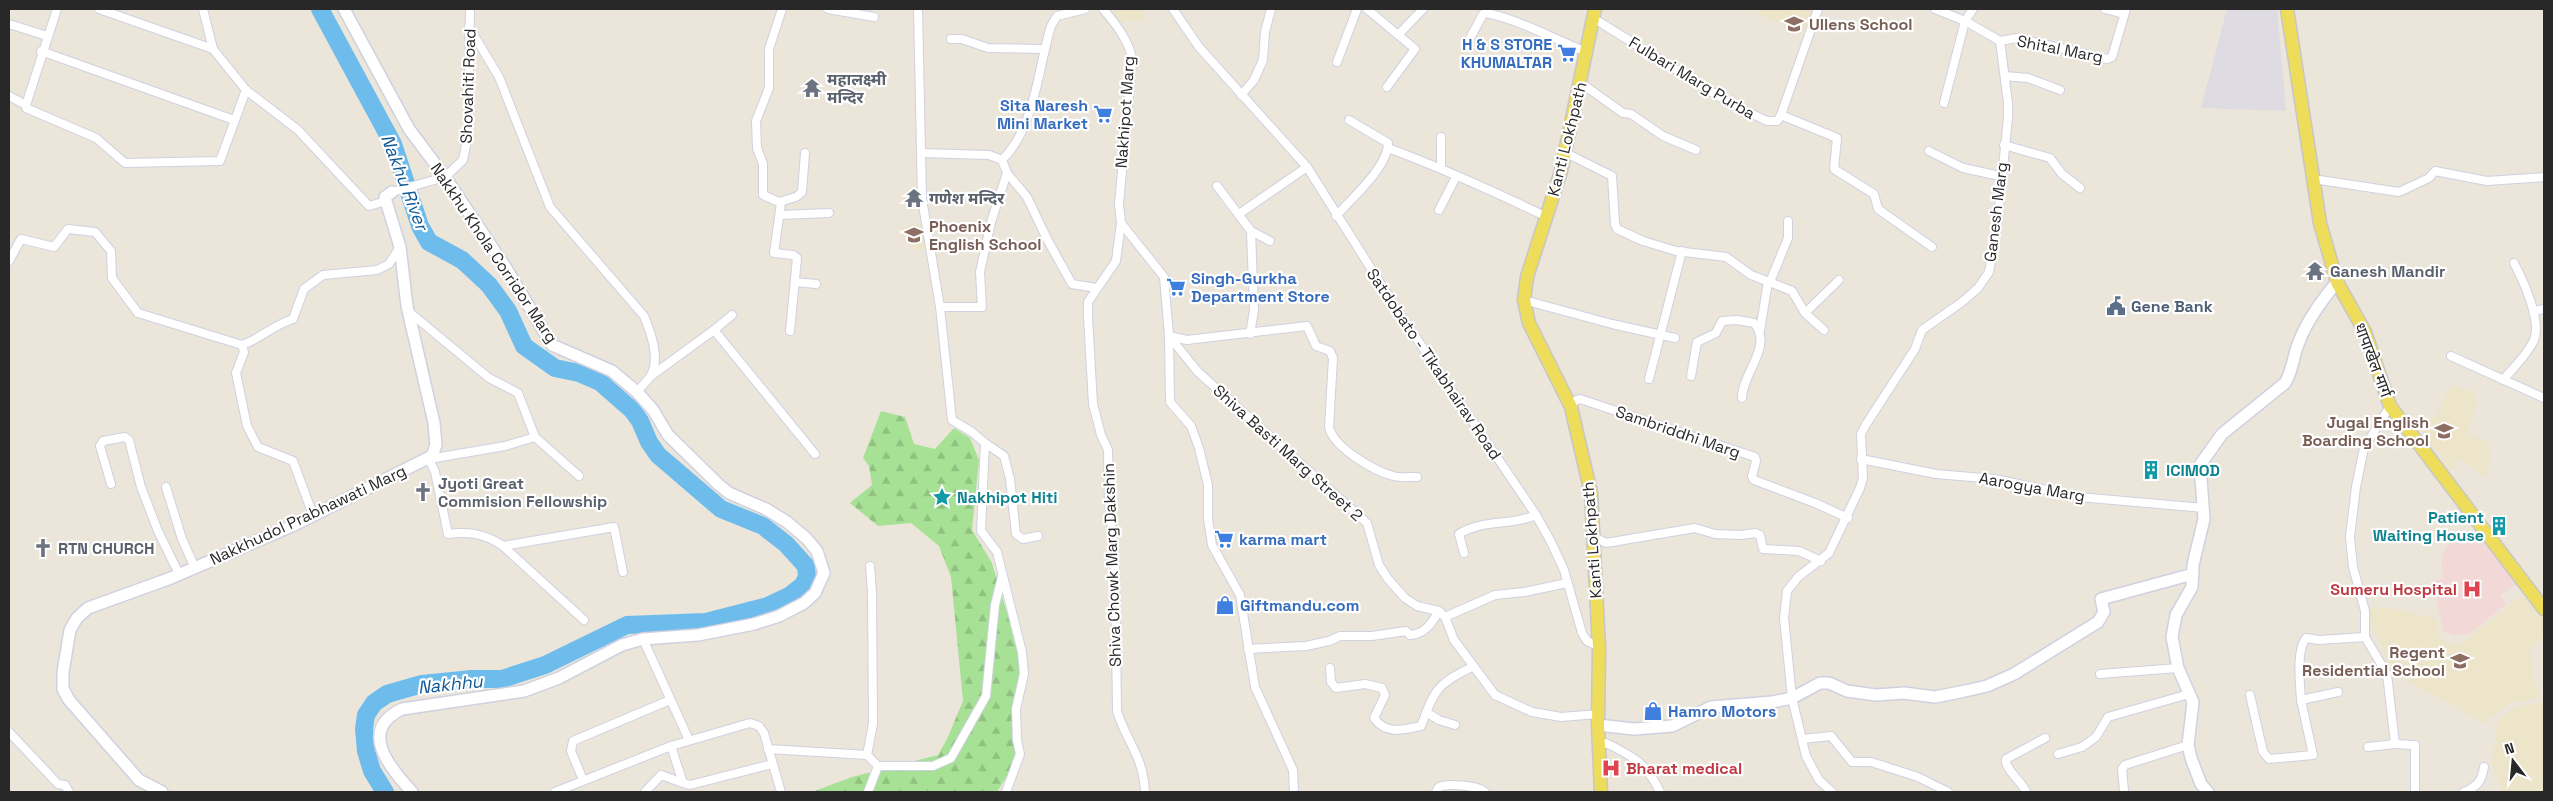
<svg xmlns="http://www.w3.org/2000/svg" width="2553" height="801" viewBox="0 0 2553 801" font-family="'Space Grotesk','Noto Sans Devanagari',sans-serif">
  <style>
    .industrial { fill: #dedbe3 }
    .education { fill: #ece5c9 }
    .medical { fill: #f2d8d7 }
    .forest { fill: url(#forest-firs) }
    .lines { fill: none; stroke-linecap: round; stroke-linejoin: round }
    .river { stroke: #6dbcec; stroke-width: 18 }
    .street-casing { stroke: #cfd1e1; stroke-width: 10 }
    .secondary-casing { stroke: #cfd1e1; stroke-width: 14 }
    .primary-casing { stroke: #c7c7c7; stroke-width: 15 }
    .street { stroke: #fff; stroke-width: 8 }
    .secondary { stroke: #fff; stroke-width: 11 }
    .primary { stroke: #eedc5b; stroke-width: 12 }
    .labels { text-anchor: middle; dominant-baseline: central; stroke-width: 4.5; stroke-linejoin: round; paint-order: stroke }
    .education-label { font-size: 16px; font-weight: bold; fill: #785e54; stroke: #fff; text-anchor: start }
    .shop-label { font-size: 16px; font-weight: bold; fill: #366cbe; stroke: #fff; text-anchor: start }
    .street-label { font-size: 16px; fill: #282828; stroke: #fff }
    .worship-label { font-size: 16px; font-weight: bold; fill: #5b616d; stroke: #fff; text-anchor: start }
    .service-label { font-size: 16px; font-weight: bold; fill: #4e5e75; stroke: #fff; text-anchor: start }
    .culture-label { font-size: 16px; font-weight: bold; fill: #0d838f; stroke: #fff; text-anchor: start }
    .health-label { font-size: 16px; font-weight: bold; fill: #be3a42; stroke: #fff; text-anchor: end }
    .water-label { font-size: 18px; font-style: italic; fill: #0f5896; stroke: #fff }
  </style>
  <defs>
    <pattern id="forest-firs" width="22" height="20" patternUnits="userSpaceOnUse" patternTransform="scale(1.25)"><rect width="22" height="20" fill="#a7e196"/><path d="M5 1l3.5 6h-7zM16 11l3.5 6h-7z" fill="#90c181"/></pattern>
  </defs>
  <rect width="100%" height="100%" fill="#ebe5da"/>
  <polygon class="industrial" points="2227,9 2277,9 2286,111 2201,108"/>
  <g class="education">
    <polygon points="1113,9 1143,9 1143,20 1118,21"/>
    <polygon points="1759,9 1814,9 1803,34 1757,13"/>
    <polygon points="924,224 927,249 914,250 913,243 903,243 902,227"/>
    <polygon points="2452,385 2474,393 2476,406 2466,433 2490,443 2490,465 2485,477 2460,459 2454,464 2456,466 2450,471 2440,460 2443,455 2434,450 2420,429 2436,415"/>
    <polygon points="2525,593 2544,617 2544,636 2530,650 2534,681 2540,698 2510,703 2484,723 2393,673 2371,623 2369,607 2389,608 2437,619 2437,631 2441,640 2459,645"/>
    <polygon points="2544,702 2544,792 2504,792 2492,766 2497,723 2513,708"/>
  </g>
  <polygon class="medical" points="2478,529 2519,581 2500,596 2506,604 2501,608 2469,634 2455,635 2443,631 2433,581 2443,579 2441,556 2448,544"/>
  <polygon class="forest" points="881,411 905,417 914,444 935,449 954,428 970,438 979,460 972,530 992,563 1023,665 1013,703 1017,760 997,792 812,792 852,777 938,755 947,739 963,701 951,577 939,546 911,523 878,526 850,503 872,485 869,466 863,458"/>
  <g class="lines">
    <polyline class="river" points="320,9 393,144 420,226 429,242 462,260 489,285 508,311 524,346 555,368 579,373 600,382 632,410 640,421 649,442 658,455 721,509 763,526 786,544 806,566 807,577 803,585 789,596 768,606 706,622 627,625 545,665 502,679 472,679 422,684 387,694 374,703 366,715 364,729 366,751 372,771 385,792"/>
    <g class="street-casing">
      <g id="street">
        <polyline points="99,9 213,49"/>
        <polyline points="203,9 213,49 246,90 298,130 369,206 386,201"/>
        <polyline points="782,9 769,49 769,88 756,121 757,148 763,164 763,195 781,203 774,253 793,255 797,258 790,331"/>
        <polyline points="828,9 874,17"/>
        <polyline points="918,9 922,199 940,307 952,420 972,432 985,443 981,531 997,552 1022,652 1024,674 1016,709 1017,740 1020,754 1006,792"/>
        <path d="M 1103,9 C 1116,24 1131,43 1132,62 L 1119,204 L 1121,223 L 1116,261 L 1088,302 L 1088,317 L 1093,404 L 1101,435 L 1108,450 L 1109,502 L 1115,567 L 1117,711 C 1127,743 1143,755 1145,792"/>
        <polyline points="1173,9 1199,47 1307,167 1394,305 1536,515 1551,542 1564,570 1582,633 1587,641 1599,647"/>
        <polyline points="1367,9 1415,49 1387,87"/>
        <polyline points="1935,9 1965,21 2000,41 2017,38 2107,59 2112,57 2126,9"/>
        <polyline points="2105,9 2124,14"/>
        <polyline points="1593,18 1731,104 1767,121 1777,121 1781,115 1818,9"/>
        <polyline points="9,24 47,36"/>
        <path d="M 469,27 L 499,77 L 550,207 L 644,316 C 651,333 661,360 650,377 C 646,382 641,387 637,392"/>
        <polyline points="1399,34 1423,9"/>
        <polyline points="951,39 962,39 988,48 1044,49"/>
        <path d="M 1468,42 L 1483,14 L 1486,13 C 1521,20 1553,39 1587,52"/>
        <polyline points="41,51 234,120"/>
        <polyline points="1337,62 1357,9"/>
        <polyline points="2005,76 2028,78 2060,90"/>
        <polyline points="1581,83 1623,113 1631,114 1663,136 1696,150"/>
        <polyline points="1241,95 1254,80 1263,60 1265,32 1271,9"/>
        <polyline points="9,96 26,105 26,108 96,138 125,163 220,161 246,90"/>
        <polyline points="1944,103 1965,21 1973,9"/>
        <polyline points="26,105 57,9"/>
        <polyline points="1781,115 1837,138 1834,169 1874,194 1878,209 1932,247"/>
        <polyline points="1441,137 1441,168"/>
        <polyline points="2004,145 2050,158 2062,174 2080,188"/>
        <path d="M 1388,148 C 1442,168 1495,192 1547,217"/>
        <polyline points="1929,151 1963,168 2000,176"/>
        <polyline points="921,153 989,155 1002,160 1007,173 1027,197 1047,239 1072,284 1096,288"/>
        <polyline points="1566,153 1612,176 1615,224 1617,229 1643,241 1676,251 1726,257 1751,275 1792,291 1805,313 1824,330"/>
        <path d="M 1002,160 C 1035,128 1038,68 1051,26 L 1057,16 L 1085,9"/>
        <polyline points="2313,179 2399,192 2429,178 2435,171 2487,181 2544,177"/>
        <polyline points="1217,186 1251,231 1270,241"/>
        <polyline points="392,192 445,177 463,160 468,135 470,9"/>
        <polyline points="779,202 796,197 802,192 805,153"/>
        <polyline points="1439,210 1456,177"/>
        <polyline points="1239,214 1307,167"/>
        <polyline points="780,215 829,213"/>
        <path d="M 1336,216 C 1352,198 1388,167 1388,143 L 1349,120"/>
        <polyline points="1121,223 1164,277 1169,336 1170,402 1191,426 1199,448 1208,485 1208,519 1212,545 1240,595 1255,687 1293,770 1294,792"/>
        <polyline points="9,261 21,239 54,247 68,229 95,232 111,251 112,278 138,313 242,345 244,352 236,373 247,426 258,447 293,461 313,515"/>
        <polyline points="795,282 816,284"/>
        <polyline points="1770,282 1788,238 1788,221"/>
        <polyline points="1524,300 1612,324 1675,338"/>
        <polyline points="940,307 982,307 980,272 991,222 1007,173"/>
        <polyline points="408,311 489,378 518,393 535,437 579,476"/>
        <polyline points="2533,311 2544,309"/>
        <polyline points="1805,313 1839,280"/>
        <polyline points="714,330 815,454"/>
        <polyline points="1760,330 1768,282"/>
        <polyline points="1250,334 1254,310 1251,231"/>
        <polyline points="1169,336 1198,372 1367,523 1379,565 1388,579 1405,598 1417,606 1439,611 1445,617 1454,640 1495,695 1532,712 1561,717 1598,714"/>
        <path d="M 1169,336 L 1187,340 L 1307,326 L 1316,346 L 1330,351 L 1333,358 L 1329,427 C 1333,447 1374,471 1393,476 C 1401,478 1410,477 1417,477"/>
        <path d="M 242,345 C 262,338 273,325 293,319 L 304,289 L 323,275 L 377,270 L 389,264 L 400,247"/>
        <polyline points="2451,356 2544,398"/>
        <polyline points="651,376 714,330 732,315"/>
        <path d="M 1691,376 L 1697,342 L 1716,333 L 1722,321 L 1737,320 L 1754,323 C 1774,346 1742,373 1742,398"/>
        <polyline points="1649,379 1682,251"/>
        <path d="M 2503,380 C 2513,368 2528,354 2534,340 C 2542,321 2523,280 2514,263"/>
        <polyline points="2390,406 2364,448 2356,487 2350,537 2353,567 2365,611 2365,637 2387,674 2395,744 2415,745 2415,792"/>
        <polyline points="1571,407 1575,401 1580,399 1755,457 1756,461 1752,476 1754,480 1815,503 1848,518"/>
        <path d="M 535,437 L 505,446 L 429,459 L 435,472 L 448,534 C 469,531 486,534 503,546 L 614,527 L 623,572"/>
        <polyline points="985,443 1004,456 1010,479 1016,534 1023,539 1038,536"/>
        <polyline points="1861,459 1936,474 1995,479 2079,497 2204,508"/>
        <polyline points="111,484 100,446 103,441 125,437 129,440 141,487 158,531 179,574"/>
        <polyline points="166,487 182,539 195,568"/>
        <polyline points="1594,537 1606,543 1695,528 1715,534 1741,535 1755,533 1760,535 1763,549 1799,551 1821,561"/>
        <polyline points="503,546 584,620"/>
        <path d="M 1464,553 L 1459,534 C 1482,519 1511,526 1536,515"/>
        <polyline points="1445,617 1495,595 1524,592 1567,583"/>
        <polyline points="643,639 689,740"/>
        <path d="M 1248,649 L 1306,646 L 1329,641 L 1340,636 L 1372,636 L 1406,631 L 1410,635 C 1425,634 1432,623 1439,611"/>
        <path d="M 1330,668 L 1331,682 L 1336,688 L 1365,684 L 1382,688 L 1385,695 L 1374,718 C 1386,735 1403,730 1421,726 C 1435,689 1437,684 1472,667"/>
        <polyline points="2100,674 2178,668"/>
        <path d="M 2338,692 L 2301,700 C 2300,684 2296,650 2306,638 L 2319,640 L 2365,637"/>
        <polyline points="2250,695 2263,752 2269,759 2313,755 2301,700"/>
        <polyline points="1426,712 1439,720 1455,725"/>
        <polyline points="9,732 58,784 65,785 69,792"/>
        <polyline points="1802,739 1831,736 1852,762 1871,762 1918,777 1948,792"/>
        <polyline points="671,746 683,783 690,785 772,764"/>
        <path d="M 1598,747 L 1606,743 C 1633,756 1647,764 1660,792"/>
        <polyline points="2368,747 2395,744"/>
        <polyline points="768,749 867,755 878,766 933,766 951,758 986,696 995,605 1002,577"/>
        <polyline points="2058,754 2082,747 2096,737 2108,717 2189,694"/>
        <polyline points="867,755 873,724 872,592 870,566"/>
        <polyline points="583,780 571,751 573,741 670,700"/>
        <polyline points="2124,791 2122,769 2125,765 2188,745"/>
        <polyline points="555,792 671,746 750,723 759,726 764,733 781,792"/>
        <polyline points="645,792 661,775 683,783"/>
        <polyline points="868,792 878,766"/>
        <path d="M 1436,792 L 1438,788 C 1444,782 1480,786 1485,792"/>
        <polyline points="1832,792 1819,780 1806,756 1792,698 1784,618 1787,591 1798,577 1829,553 1860,488 1863,478 1861,434 1865,426 1915,349 1922,330 1962,302 1978,288 1989,272 1997,226 2008,118 2008,103 2000,41"/>
        <path d="M 2026,792 C 2022,781 2004,769 2006,759 L 2045,738"/>
        <path d="M 2464,792 C 2477,787 2482,781 2484,767"/>
      </g>
    </g>
    <g class="secondary-casing">
      <g id="secondary">
        <path d="M 344,9 L 409,129 L 445,177 L 506,268 L 552,345 L 612,371 L 637,392 L 653,410 L 668,435 L 719,485 L 729,493 L 766,509 L 787,522 L 806,538 L 817,551 L 824,573 L 815,593 L 804,603 L 779,616 L 754,624 L 698,635 L 643,639 L 622,645 L 559,678 L 524,691 L 402,709 C 358,730 389,767 412,792"/>
        <polyline points="1598,725 1634,729 1672,726 1711,707 1772,702 1792,698 1820,683 1829,683 1847,691 1876,695 1904,693 1935,697 1965,691 1987,686 2014,674 2098,622 2104,612 2101,599 2193,574"/>
        <polyline points="162,792 139,780 69,700 63,689 63,672 70,630 77,618 88,608 171,578 292,526 432,456 436,445 434,423 407,306 400,247 386,201 385,197 392,192"/>
        <path d="M 2208,792 L 2201,784 L 2191,758 L 2188,745 L 2193,702 L 2178,668 L 2172,637 L 2176,615 L 2192,587 L 2193,565 L 2204,519 L 2200,465 L 2222,434 L 2285,383 C 2293,371 2293,355 2299,342 C 2307,320 2322,300 2337,282"/>
      </g>
    </g>
    <g class="primary-casing">
      <g id="primary">
        <polyline points="1595,9 1561,171 1527,277 1524,300 1529,323 1571,407 1591,493 1599,647 1598,725 1601,792"/>
        <polyline points="2287,9 2320,223 2337,282 2365,332 2390,406 2544,609"/>
      </g>
    </g>
    <use href="#street" class="street"/>
    <use href="#secondary" class="secondary"/>
    <use href="#primary" class="primary"/>
  </g>
  <defs>
    <g id="school-bare" transform="scale(1.5)"><path d="M0-5L7-2L0 1L-7-2ZM-4 1L0 2.5L4 1V4Q0 6-4 4Z" fill="#8d6e63" stroke="#fff" stroke-width="2.5" paint-order="stroke"/></g>
    <g id="supermarket-bare" transform="scale(1.5)"><path d="M-6-5.5h2.5l.6 2H6L4.5 2H-2.5L-4.4-4H-6ZM-1.5 3.2a1.3 1.3 0 1 0 .1 0ZM3 3.2a1.3 1.3 0 1 0 .1 0Z" fill="#3f7fe0" stroke="#fff" stroke-width="2.5" paint-order="stroke"/></g>
    <g id="temple-bare" transform="scale(1.5)"><path d="M0-6L5-2H3V0L6.5 2.5H4V6H1.5V3h-3V6H-4V2.5H-6.5L-3 0V-2H-5Z" fill="#6b7280" stroke="#fff" stroke-width="2.5" paint-order="stroke"/></g>
    <g id="civic-bare" transform="scale(1.5)"><path d="M-.6-6.5H3V-4.5H.6V-3L4-1V1h2V6H-6V1h2V-1L-.6-3ZM-1.2 2.5V6h2.4V2.5Z" fill="#5c6f8a" stroke="#fff" stroke-width="2.5" paint-order="stroke"/></g>
    <g id="building-bare" transform="scale(1.5)"><path d="M-4-6H4V6H1V3H-1V6H-4ZM-2.5-4.3h1.7v1.8h-1.7ZM.8-4.3h1.7v1.8H.8ZM-2.5-1h1.7V.8h-1.7ZM.8-1h1.7V.8H.8Z" fill="#0f9aa8" stroke="#fff" stroke-width="2.5" paint-order="stroke"/></g>
    <g id="church-bare" transform="scale(1.5)"><path d="M-1.2-6h2.4v3.5h3.3v2.4h-3.3V6h-2.4V-.1h-3.3v-2.4h3.3Z" fill="#6b7280" stroke="#fff" stroke-width="2.5" paint-order="stroke"/></g>
    <g id="sight-bare" transform="scale(1.5)"><path d="M0-6L1.8-2.2L6-1.7L2.9 1.2L3.7 5.4L0 3.3L-3.7 5.4L-2.9 1.2L-6-1.7L-1.8-2.2Z" fill="#0f9aa8" stroke="#fff" stroke-width="2.5" paint-order="stroke"/></g>
    <g id="hospital-bare" transform="scale(1.5)"><path d="M-5-5h3v3.5h4V-5h3V5h-3V1.5h-4V5h-3Z" fill="#e0444e" stroke="#fff" stroke-width="2.5" paint-order="stroke"/></g>
    <g id="shop-bare" transform="scale(1.5)"><path d="M-5-2.5h2.3a2.7 3.5 0 0 1 5.4 0H5L5.5 6h-11ZM-1.5-2.5h3a1.5 2.3 0 0 0-3 0Z" fill="#3f7fe0" stroke="#fff" stroke-width="2.5" paint-order="stroke"/></g>
  </defs>
  <g fill-rule="evenodd">
    <use href="#school-bare" x="1794" y="24"/>
    <use href="#supermarket-bare" x="1567" y="53"/>
    <use href="#temple-bare" x="812" y="88"/>
    <use href="#supermarket-bare" x="1103" y="114"/>
    <use href="#temple-bare" x="914" y="198"/>
    <use href="#school-bare" x="914" y="235"/>
    <use href="#temple-bare" x="2315" y="271"/>
    <use href="#supermarket-bare" x="1176" y="287"/>
    <use href="#civic-bare" x="2116" y="306"/>
    <use href="#school-bare" x="2444" y="431"/>
    <use href="#building-bare" x="2151" y="470"/>
    <use href="#church-bare" x="423" y="492"/>
    <use href="#sight-bare" x="942" y="497"/>
    <use href="#building-bare" x="2499" y="526"/>
    <use href="#supermarket-bare" x="1224" y="539"/>
    <use href="#church-bare" x="43" y="548"/>
    <use href="#hospital-bare" x="2472" y="589"/>
    <use href="#shop-bare" x="1225" y="605"/>
    <use href="#school-bare" x="2460" y="661"/>
    <use href="#shop-bare" x="1653" y="711"/>
    <use href="#hospital-bare" x="1611" y="768"/>
  </g>
  <g class="labels">
    <g class="education-label">
      <text x="1809" y="24">Ullens School</text>
      <text x="929" y="226">Phoenix<tspan x="929" dy="18">English School</tspan></text>
      <text x="2429" y="422" text-anchor="end">Jugal English<tspan x="2429" dy="18">Boarding School</tspan></text>
      <text x="2445" y="652" text-anchor="end">Regent<tspan x="2445" dy="18">Residential School</tspan></text>
    </g>
    <g class="shop-label">
      <text x="1552" y="44" text-anchor="end">H &amp; S STORE<tspan x="1552" dy="18">KHUMALTAR</tspan></text>
      <text x="1088" y="105" text-anchor="end">Sita Naresh<tspan x="1088" dy="18">Mini Market</tspan></text>
      <text x="1191" y="278">Singh-Gurkha<tspan x="1191" dy="18">Department Store</tspan></text>
      <text x="1239" y="539">karma mart</text>
      <text x="1240" y="605">Giftmandu.com</text>
      <text x="1668" y="711">Hamro Motors</text>
    </g>
    <g class="street-label">
      <text transform="translate(2060 49) rotate(11)">Shital Marg</text>
      <text transform="translate(1692 78) rotate(31)">Fulbari Marg Purba</text>
      <text transform="translate(468 86) rotate(-88)">Shovahiti Road</text>
      <text transform="translate(1125 112) rotate(-86)">Nakhipot Marg</text>
      <text transform="translate(1567 139) rotate(-76)">Kanti Lokhpath</text>
      <text transform="translate(1996 212) rotate(-83)">Ganesh Marg</text>
      <text transform="translate(494 253) rotate(56)">Nakkhu Khola Corridor Marg</text>
      <text transform="translate(2373 360) rotate(69)">धापाखेल मार्ग</text>
      <text transform="translate(1434 364) rotate(56)">Satdobato - Tikabhairav Road</text>
      <text transform="translate(1678 432) rotate(19)">Sambriddhi Marg</text>
      <text transform="translate(1288 453) rotate(42)">Shiva Basti Marg Street 2</text>
      <text transform="translate(2032 487) rotate(10)">Aarogya Marg</text>
      <text transform="translate(308 515) rotate(-25)">Nakkhudol Prabhawati Marg</text>
      <text transform="translate(1592 540) rotate(-94)">Kanti Lokhpath</text>
      <text transform="translate(1112 565) rotate(-92)">Shiva Chowk Marg Dakshin</text>
    </g>
    <g class="worship-label">
      <text x="827" y="79">महालक्ष्मी<tspan x="827" dy="18">मन्दिर</tspan></text>
      <text x="929" y="198">गणेश मन्दिर</text>
      <text x="2330" y="271">Ganesh Mandir</text>
      <text x="438" y="483">Jyoti Great<tspan x="438" dy="18">Commision Fellowship</tspan></text>
      <text x="58" y="548">RTN CHURCH</text>
    </g>
    <g class="service-label">
      <text x="2131" y="306">Gene Bank</text>
    </g>
    <g class="culture-label">
      <text x="2166" y="470">ICIMOD</text>
      <text x="957" y="497">Nakhipot Hiti</text>
      <text x="2484" y="517" text-anchor="end">Patient<tspan x="2484" dy="18">Waiting House</tspan></text>
    </g>
    <g class="health-label">
      <text x="2457" y="589">Sumeru Hospital</text>
      <text x="1626" y="768" text-anchor="start">Bharat medical</text>
    </g>
    <g class="water-label">
      <text transform="translate(405 182) rotate(69)">Nakhu River</text>
      <text transform="translate(450 684) rotate(-6)">Nakhhu</text>
    </g>
  </g>
  <rect width="2553" height="801" fill="none" stroke="#282828" stroke-width="20"/>
  <g transform="translate(2513 761) rotate(344)" stroke="#ffffff" stroke-width="4" paint-order="stroke">
  <path d="M0-4L9 19L0 12L-9 19Z" fill="#282828"/>
  <text y="-8" font-size="14" font-weight="bold" text-anchor="middle" fill="#282828">N</text>
  </g>
</svg>
